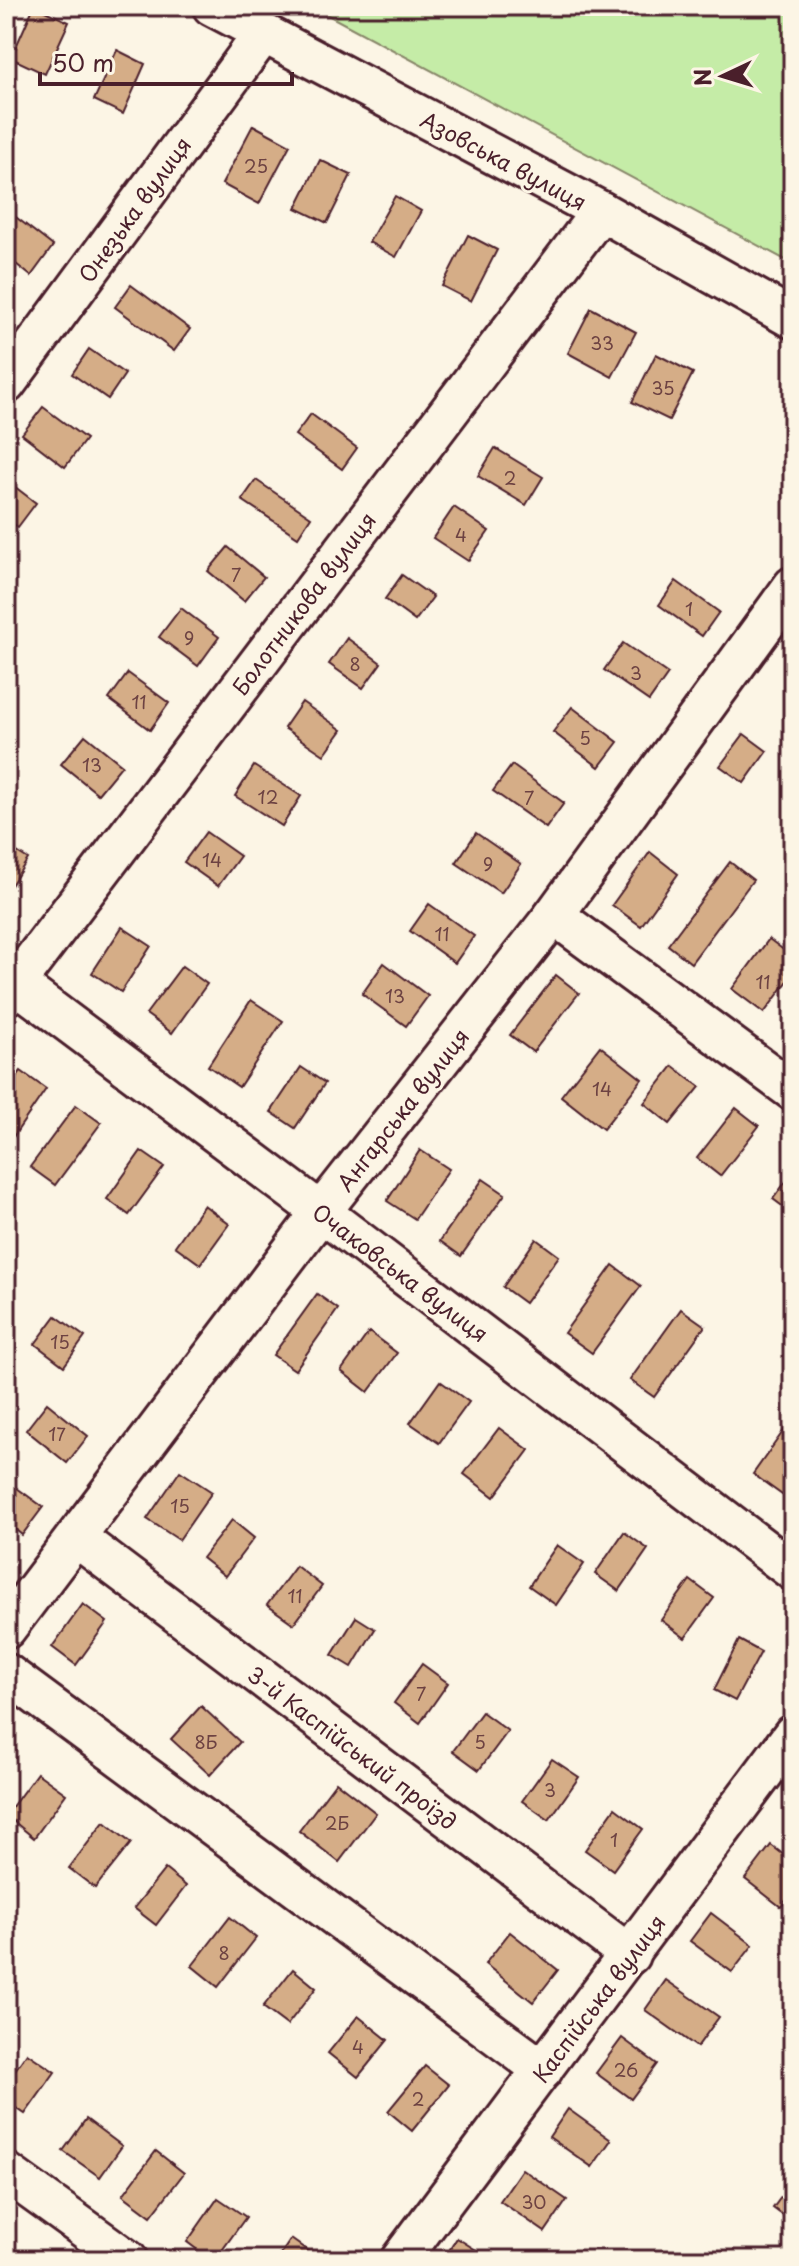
<svg xmlns="http://www.w3.org/2000/svg" width="799" height="2266" viewBox="0 0 799 2266" font-family="'Playpen Sans',sans-serif">
  <style>
    .green { fill: #c5eca7; stroke: #888669; stroke-width: 2 }
    .building { fill: #d5ad87; stroke: #4a1f2b; stroke-width: 2 }
    .lines { fill: none; stroke-linecap: round; stroke-linejoin: round }
    .minor-casing { stroke: #4a1f2b; stroke-width: 44 }
    .minor { stroke: #fcf5e5; stroke-width: 38 }
    .labels { text-anchor: middle; dominant-baseline: central; stroke-width: 6; stroke-linejoin: round; paint-order: stroke }
    .number-label { font-size: 18px; fill: #6d4242 }
    .street-label { font-size: 22px; fill: #4a1f2b; stroke: #fcf5e5 }
  </style>
  <rect width="100%" height="100%" fill="#fcf5e5"/>
  <filter id="ink" filterUnits="userSpaceOnUse"><feTurbulence type="fractalNoise" baseFrequency=".0125" numOctaves="2"/><feDisplacementMap in="SourceGraphic" scale="16" xChannelSelector="R" yChannelSelector="G"/><feConvolveMatrix kernelMatrix="1 2 1 2 8 2 1 2 1" color-interpolation-filters="sRGB"/></filter>
  <g filter="url(#ink)">
    <polygon class="green" points="311,6 793,6 793,264"/>
    <g class="building">
      <polygon points="34,6 69,22 45,74 11,58"/>
      <polygon points="117,50 145,64 123,114 94,100"/>
      <polygon points="253,125 290,145 259,204 222,184"/>
      <polygon points="320,160 351,175 327,223 296,208"/>
      <polygon points="395,196 421,211 396,257 369,242"/>
      <polygon points="8,211 53,246 31,276 6,256"/>
      <polygon points="468,235 497,250 471,301 442,286"/>
      <polygon points="131,285 190,329 174,351 115,307"/>
      <polygon points="591,308 636,332 612,377 568,353"/>
      <polygon points="89,349 125,374 108,399 72,374"/>
      <polygon points="656,354 693,373 669,420 632,402"/>
      <polygon points="43,407 86,439 65,467 22,434"/>
      <polygon points="311,414 357,448 342,469 295,435"/>
      <polygon points="793,447 793,472 783,467"/>
      <polygon points="495,448 543,477 526,505 478,476"/>
      <polygon points="6,480 36,503 18,527 6,519"/>
      <polygon points="256,480 311,517 298,537 242,500"/>
      <polygon points="454,507 489,531 468,561 433,538"/>
      <polygon points="228,547 264,577 244,601 208,571"/>
      <polygon points="402,575 433,597 415,621 385,599"/>
      <polygon points="676,581 719,612 702,636 659,605"/>
      <polygon points="181,608 219,637 198,666 159,637"/>
      <polygon points="347,638 381,663 363,688 329,664"/>
      <polygon points="623,643 668,674 649,701 604,670"/>
      <polygon points="128,673 169,703 150,730 109,699"/>
      <polygon points="302,702 342,730 324,755 284,728"/>
      <polygon points="572,707 618,742 599,767 553,732"/>
      <polygon points="744,734 767,751 744,783 720,766"/>
      <polygon points="85,735 122,765 98,794 61,764"/>
      <polygon points="512,765 564,803 546,828 493,791"/>
      <polygon points="254,766 301,796 282,826 235,796"/>
      <polygon points="206,832 240,856 218,886 184,862"/>
      <polygon points="476,833 521,864 501,893 456,863"/>
      <polygon points="6,845 28,859 6,893"/>
      <polygon points="650,852 678,874 641,926 612,905"/>
      <polygon points="730,862 753,880 691,963 668,945"/>
      <polygon points="429,904 474,936 455,963 410,931"/>
      <polygon points="122,927 151,946 121,992 92,973"/>
      <polygon points="769,939 793,957 793,974 764,1013 732,989"/>
      <polygon points="384,963 428,996 406,1026 362,994"/>
      <polygon points="182,966 207,984 172,1033 146,1014"/>
      <polygon points="556,975 579,993 533,1052 510,1035"/>
      <polygon points="251,1000 283,1021 239,1087 208,1066"/>
      <polygon points="600,1046 642,1079 603,1129 561,1096"/>
      <polygon points="673,1066 700,1087 670,1124 644,1103"/>
      <polygon points="301,1067 325,1083 295,1128 271,1112"/>
      <polygon points="21,1071 46,1089 13,1137 6,1132 6,1092"/>
      <polygon points="76,1105 101,1123 55,1185 30,1167"/>
      <polygon points="736,1108 759,1126 720,1176 697,1158"/>
      <polygon points="420,1150 449,1169 415,1219 387,1201"/>
      <polygon points="141,1151 164,1167 129,1215 107,1199"/>
      <polygon points="793,1172 793,1214 773,1199"/>
      <polygon points="483,1179 505,1194 461,1256 440,1241"/>
      <polygon points="204,1205 229,1224 200,1264 175,1246"/>
      <polygon points="536,1239 559,1256 525,1303 503,1287"/>
      <polygon points="613,1265 641,1286 592,1353 564,1333"/>
      <polygon points="317,1294 338,1309 295,1370 273,1355"/>
      <polygon points="681,1309 705,1326 654,1397 630,1380"/>
      <polygon points="56,1316 85,1337 64,1366 35,1344"/>
      <polygon points="369,1332 397,1353 368,1392 341,1371"/>
      <polygon points="440,1381 469,1402 439,1443 410,1423"/>
      <polygon points="47,1403 88,1436 67,1463 26,1430"/>
      <polygon points="787,1426 793,1430 793,1486 785,1497 753,1474"/>
      <polygon points="499,1428 529,1450 494,1497 464,1474"/>
      <polygon points="180,1471 212,1492 179,1540 147,1519"/>
      <polygon points="6,1480 43,1507 22,1535 6,1522"/>
      <polygon points="232,1520 254,1538 225,1576 202,1558"/>
      <polygon points="624,1532 648,1549 619,1591 595,1574"/>
      <polygon points="557,1545 584,1564 556,1605 529,1586"/>
      <polygon points="296,1566 322,1586 294,1624 267,1605"/>
      <polygon points="690,1580 714,1598 685,1638 661,1620"/>
      <polygon points="83,1604 107,1622 76,1665 52,1647"/>
      <polygon points="356,1617 375,1629 352,1667 332,1655"/>
      <polygon points="739,1640 761,1652 735,1701 714,1690"/>
      <polygon points="422,1664 448,1683 420,1723 394,1703"/>
      <polygon points="201,1706 240,1742 210,1775 171,1739"/>
      <polygon points="482,1712 508,1731 479,1770 453,1751"/>
      <polygon points="552,1759 579,1777 549,1820 522,1801"/>
      <polygon points="37,1773 66,1794 34,1838 6,1815"/>
      <polygon points="336,1782 376,1813 339,1862 299,1831"/>
      <polygon points="615,1808 643,1829 613,1870 585,1850"/>
      <polygon points="104,1822 131,1843 95,1888 69,1868"/>
      <polygon points="771,1845 793,1862 793,1891 781,1907 745,1879"/>
      <polygon points="165,1869 186,1886 156,1925 134,1908"/>
      <polygon points="711,1913 753,1945 732,1972 690,1941"/>
      <polygon points="230,1917 256,1938 218,1987 192,1966"/>
      <polygon points="510,1932 558,1970 533,2002 485,1964"/>
      <polygon points="293,1969 316,1988 287,2025 263,2007"/>
      <polygon points="666,1980 719,2017 697,2047 645,2010"/>
      <polygon points="358,2016 388,2040 358,2077 328,2053"/>
      <polygon points="622,2038 657,2064 631,2099 596,2073"/>
      <polygon points="27,2053 55,2072 25,2114 6,2101 6,2083"/>
      <polygon points="425,2066 449,2085 412,2131 388,2111"/>
      <polygon points="568,2109 611,2140 592,2167 549,2137"/>
      <polygon points="86,2119 122,2146 100,2177 63,2151"/>
      <polygon points="156,2151 184,2173 151,2216 123,2195"/>
      <polygon points="522,2169 567,2200 545,2232 500,2201"/>
      <polygon points="793,2181 793,2223 773,2208"/>
      <polygon points="218,2198 246,2217 215,2260 211,2260 187,2242"/>
      <polygon points="457,2238 492,2260 443,2260"/>
      <polygon points="291,2239 315,2256 312,2260 277,2260"/>
    </g>
    <g class="lines">
      <g class="minor-casing">
        <g id="minor">
          <polyline points="212,6 601,211 793,319"/>
          <polyline points="6,384 263,34"/>
          <polyline points="554,915 793,1091"/>
          <polyline points="6,976 321,1212 793,1571"/>
          <polyline points="6,996 601,211"/>
          <polyline points="77,1538 630,1955"/>
          <polyline points="6,1629 321,1212 554,915 793,586"/>
          <polyline points="6,1673 543,2070"/>
          <polyline points="6,2172 128,2260"/>
          <polyline points="400,2260 793,1734"/>
        </g>
      </g>
      <use href="#minor" class="minor"/>
    </g>
  </g>
  <g class="labels">
    <g class="number-label">
      <text x="256" y="165">25</text>
      <text x="602" y="342">33</text>
      <text x="663" y="387">35</text>
      <text x="510" y="477">2</text>
      <text x="461" y="534">4</text>
      <text x="236" y="574">7</text>
      <text x="689" y="608">1</text>
      <text x="189" y="637">9</text>
      <text x="355" y="663">8</text>
      <text x="636" y="672">3</text>
      <text x="139" y="701">11</text>
      <text x="585" y="737">5</text>
      <text x="92" y="764">13</text>
      <text x="268" y="796">12</text>
      <text x="529" y="797">7</text>
      <text x="212" y="859">14</text>
      <text x="488" y="863">9</text>
      <text x="442" y="933">11</text>
      <text x="763" y="981">11</text>
      <text x="395" y="995">13</text>
      <text x="602" y="1088">14</text>
      <text x="60" y="1341">15</text>
      <text x="57" y="1433">17</text>
      <text x="180" y="1505">15</text>
      <text x="295" y="1595">11</text>
      <text x="421" y="1693">7</text>
      <text x="206" y="1741">8Б</text>
      <text x="480" y="1741">5</text>
      <text x="550" y="1789">3</text>
      <text x="337" y="1822">2Б</text>
      <text x="614" y="1839">1</text>
      <text x="224" y="1952">8</text>
      <text x="358" y="2046">4</text>
      <text x="626" y="2069">26</text>
      <text x="418" y="2098">2</text>
      <text x="534" y="2201">30</text>
    </g>
    <g class="street-label">
      <text transform="translate(504 160) rotate(28)">Азовська вулиця</text>
      <text transform="translate(134 209) rotate(-54)">Онезька вулиця</text>
      <text transform="translate(303 603) rotate(-53)">Болотникова вулиця</text>
      <text transform="translate(402 1109) rotate(-52)">Ангарська вулиця</text>
      <text transform="translate(401 1272) rotate(37)">Очаковська вулиця</text>
      <text transform="translate(353 1747) rotate(37)">3-й Каспійський проїзд</text>
      <text transform="translate(598 1998) rotate(-53)">Каспійська вулиця</text>
    </g>
  </g>
  <rect width="799" height="2266" fill="none" stroke="#fcf5e5" stroke-width="32"/>
  <rect x="16" y="16" width="767" height="2234" fill="none" stroke="#4a1f2b" stroke-width="3" filter="url(#ink)"/>
  <g transform="translate(723 76) rotate(266)" stroke="#fcf5e5" stroke-width="6" paint-order="stroke">
  <path d="M0-6L14 30L0 20L-14 30Z" fill="#4a1f2b"/>
  <text y="-12" font-size="22" font-weight="bold" text-anchor="middle" fill="#4a1f2b">N</text>
  </g>
  <path d="M40 72v12h252v-12" fill="none" stroke="#4a1f2b" stroke-width="4"/>
  <text x="52" y="72" font-size="24" fill="#4a1f2b" stroke="#fcf5e5" stroke-width="6" paint-order="stroke">50 m</text>
</svg>
